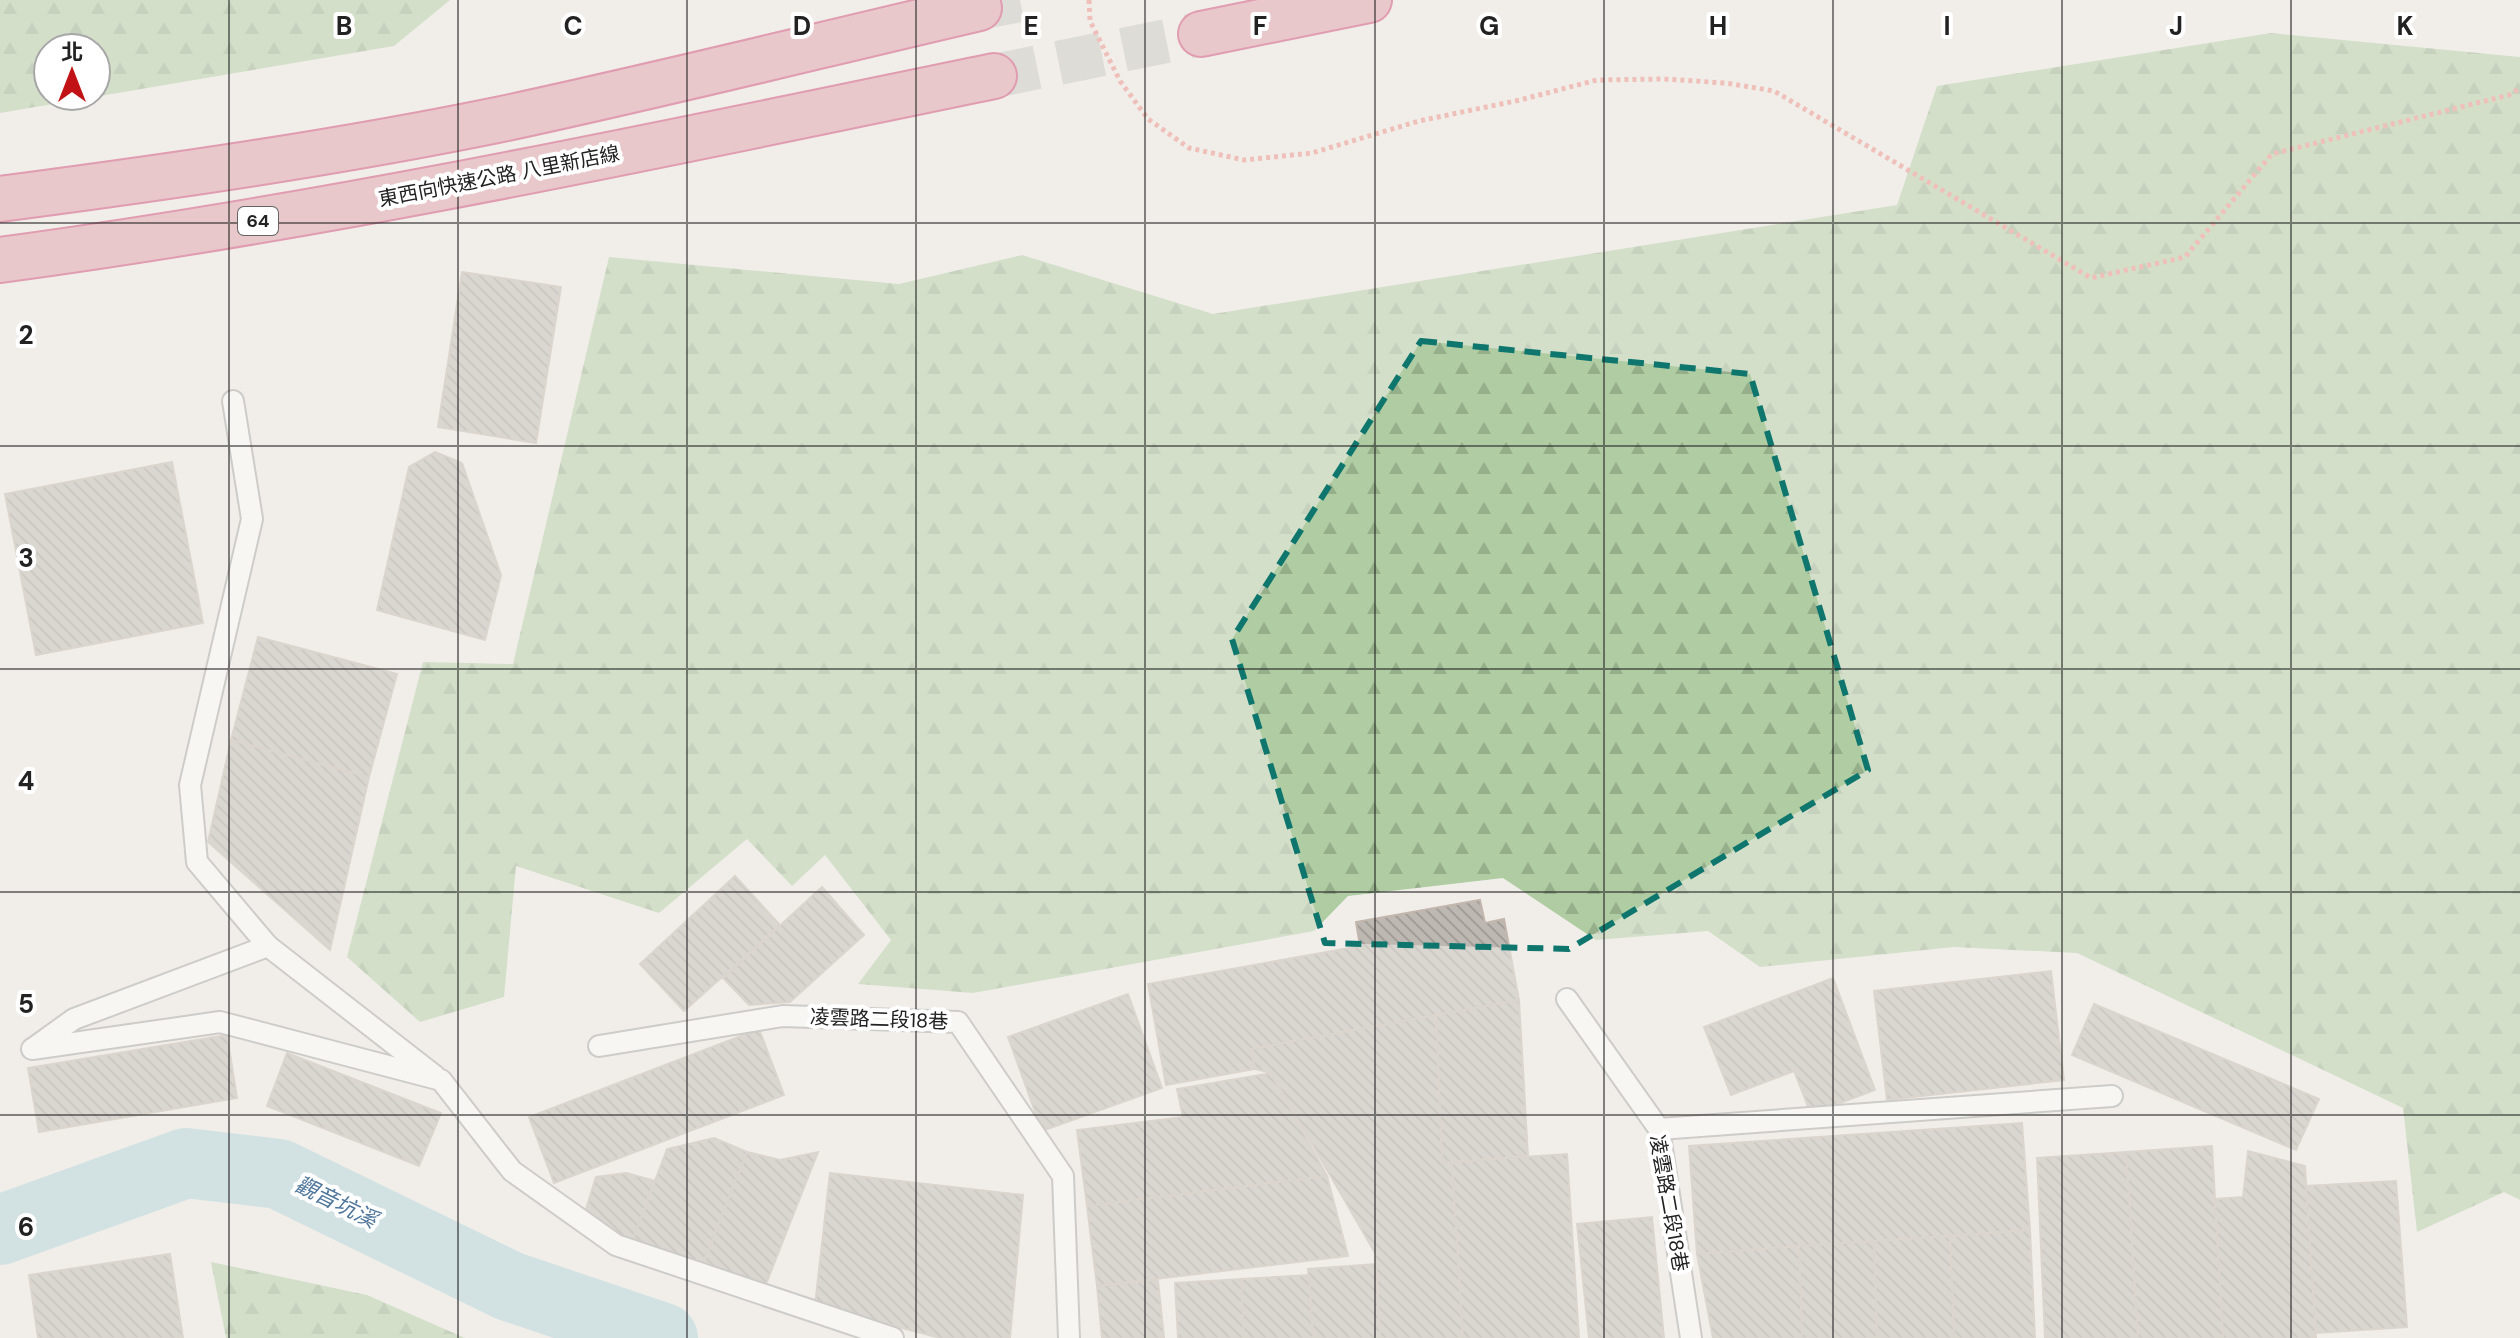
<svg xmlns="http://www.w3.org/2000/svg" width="2520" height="1338" viewBox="0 0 2520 1338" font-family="'DM Sans','Noto Sans TC',sans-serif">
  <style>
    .forest { fill: url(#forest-firs); fill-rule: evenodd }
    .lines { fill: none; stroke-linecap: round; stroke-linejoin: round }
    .river { stroke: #aed1da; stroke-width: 70 }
    .building { fill: url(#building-back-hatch); stroke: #c2b6ad; stroke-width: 2 }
    .highway-tunnel { stroke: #c8c5c2; stroke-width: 44; stroke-dasharray: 44 22; stroke-linecap: butt }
    .lane-casing { stroke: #a3a3a3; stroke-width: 24 }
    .highway-casing { stroke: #cc396e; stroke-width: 48 }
    .path { stroke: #ee887e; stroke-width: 5; stroke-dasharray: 4 4; stroke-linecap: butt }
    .lane { stroke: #fff; stroke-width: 20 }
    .highway { stroke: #e099a7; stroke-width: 44 }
    .marked { fill: none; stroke: #0f766e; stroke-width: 6; stroke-dasharray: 16 10; stroke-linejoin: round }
    .grid { fill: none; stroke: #222; stroke-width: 2; stroke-opacity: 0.55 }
    .labels { text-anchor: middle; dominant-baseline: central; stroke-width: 8; stroke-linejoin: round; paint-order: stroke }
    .shield { fill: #fff; stroke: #646464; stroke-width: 2 }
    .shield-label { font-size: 18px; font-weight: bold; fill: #222 }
    .street-label { font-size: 20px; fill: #222; stroke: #fff }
    .water-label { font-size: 22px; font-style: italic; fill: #4f769b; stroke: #fff }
    .grid-label { font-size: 26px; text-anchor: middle; font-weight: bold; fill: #222; stroke: #fff; stroke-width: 8; stroke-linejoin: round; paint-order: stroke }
  </style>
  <defs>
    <pattern id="forest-firs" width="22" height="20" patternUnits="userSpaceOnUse" patternTransform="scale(2)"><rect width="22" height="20" fill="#afcca2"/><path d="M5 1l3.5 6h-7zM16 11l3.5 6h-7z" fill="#96af8b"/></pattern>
    <pattern id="building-back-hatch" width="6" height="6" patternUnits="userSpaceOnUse" patternTransform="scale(2)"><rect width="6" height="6" fill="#beb8b2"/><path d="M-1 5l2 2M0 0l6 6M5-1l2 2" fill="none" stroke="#a39e99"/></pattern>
  </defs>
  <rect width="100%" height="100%" fill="#f1eeea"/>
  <g class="forest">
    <path d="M 0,0 L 450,0 L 394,46 L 0,113 ZM 96,48 L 96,96 L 48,96 L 48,48 Z"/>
    <polygon points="2271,33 2520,57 2520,1200 2504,1192 2417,1232 2403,1108 2077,953 1954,947 1760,967 1708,931 1596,940 1503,878 1348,896 1314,931 973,993 858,984 891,940 825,855 792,886 747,839 659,913 516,866 504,997 420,1022 347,957 423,662 513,664 609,257 899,284 1022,255 1213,314 1897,205 1937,86"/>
    <polygon points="211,1262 367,1295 465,1338 226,1338"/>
  </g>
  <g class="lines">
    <polyline class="river" points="0,1230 186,1163 279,1174 509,1286 663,1338"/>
  </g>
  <g class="building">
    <polygon points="462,272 561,287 536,443 438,427"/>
    <polygon points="435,452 462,463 501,575 485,640 377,610 409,467"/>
    <polygon points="172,462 203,623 36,655 5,494"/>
    <polygon points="258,637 397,674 369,777 231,740"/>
    <polygon points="231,740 369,777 330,950 208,842"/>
    <polygon points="735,876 780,925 684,1011 640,964"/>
    <polygon points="822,887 864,935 790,1002 749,1005 723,978"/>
    <polygon points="1480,900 1485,923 1504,919 1519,1000 1251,1049 1255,1069 1166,1085 1148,984 1360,946 1356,922"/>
    <polygon points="2051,971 2064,1080 1887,1100 1874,991"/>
    <polygon points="1833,978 1875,1090 1811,1114 1794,1071 1731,1095 1704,1027"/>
    <polygon points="1128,994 1162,1088 1042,1131 1008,1037"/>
    <polygon points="1519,1000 1528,1156 1442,1163 1436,1015"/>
    <polygon points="2094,1004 2319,1099 2296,1150 2072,1055"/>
    <polygon points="1436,1015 1442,1163 1452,1162 1463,1338 1380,1338 1375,1253 1271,1073 1255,1069 1251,1049"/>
    <polygon points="759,1029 784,1095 554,1183 529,1117"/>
    <polygon points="227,1035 237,1098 39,1132 28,1068"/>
    <polygon points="287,1053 441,1113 419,1166 267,1106"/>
    <polygon points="1271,1073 1327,1176 1087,1206 1077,1130 1183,1117 1177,1089"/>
    <polygon points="2022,1123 2030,1230 1697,1254 1689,1146"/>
    <polygon points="714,1138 747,1152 703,1264 633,1239 667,1149"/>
    <polygon points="2212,1146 2223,1338 2138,1338 2126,1152"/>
    <polygon points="2248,1151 2305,1166 2316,1338 2223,1338 2215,1199 2243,1197"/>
    <polygon points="747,1152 780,1160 818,1152 766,1284 703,1264"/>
    <polygon points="2126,1152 2138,1338 2045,1338 2037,1158"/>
    <polygon points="1567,1154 1579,1338 1463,1338 1452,1162"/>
    <polygon points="626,1173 655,1181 633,1239 613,1232 585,1212 596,1177"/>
    <polygon points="830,1173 1023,1195 1010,1338 940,1338 815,1305"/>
    <polygon points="1327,1176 1348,1256 1097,1286 1087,1206"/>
    <polygon points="2396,1181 2407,1327 2316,1333 2306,1186"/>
    <polygon points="1652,1217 1664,1338 1589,1338 1577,1224"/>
    <polygon points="2030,1230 2035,1338 1954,1338 1950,1236"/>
    <polygon points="1950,1236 1954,1338 1877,1338 1874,1241"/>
    <polygon points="1874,1241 1877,1338 1802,1338 1799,1246"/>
    <polygon points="1799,1246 1802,1338 1713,1338 1697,1254"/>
    <polygon points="170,1254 183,1338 38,1338 29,1275"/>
    <polygon points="1376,1264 1380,1338 1313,1338 1308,1269"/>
    <polygon points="1309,1275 1313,1338 1244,1338 1241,1279"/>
    <polygon points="1241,1279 1244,1338 1178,1338 1175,1283"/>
    <polygon points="1158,1280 1164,1338 1102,1338 1097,1286"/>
  </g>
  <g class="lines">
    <g class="highway-tunnel">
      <polyline points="979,8 1020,0"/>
      <polyline points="994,76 1201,34"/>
    </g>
    <g class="lane-casing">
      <g id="lane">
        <polyline points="268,946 435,1076"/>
        <polyline points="1567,999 1659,1129 1691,1338"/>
        <polyline points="599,1046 783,1016 958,1022 1063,1176 1069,1338"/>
        <polyline points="35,1047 74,1019 268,946 197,862 190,785 252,519 233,401"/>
        <polyline points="32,1049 220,1022 441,1080 512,1171 616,1245 893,1338"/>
        <polyline points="1659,1129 2112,1096"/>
      </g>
    </g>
    <g class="highway-casing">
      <g id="highway">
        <polyline points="1201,34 1369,0"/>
        <path d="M 0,199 C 168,177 336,153 502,119 C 661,85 820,45 979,8"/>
        <path d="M 0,260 C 335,215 664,144 994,76"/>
      </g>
    </g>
    <polyline class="path" points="1089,0 1090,21 1120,81 1148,119 1189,148 1244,160 1312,153 1419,121 1520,100 1597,80 1663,79 1726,83 1774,91 2091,278 2185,257 2272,154 2509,95 2520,88"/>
    <use href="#lane" class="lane"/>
    <use href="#highway" class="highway"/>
  </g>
  <path d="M0 0H2520V1338H0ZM 1421,341 L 1750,374 L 1868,770 L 1569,949 L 1325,943 L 1232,639 Z" fill="#f1eeea" fill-opacity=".55" fill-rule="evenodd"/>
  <path class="marked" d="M 1421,341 L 1750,374 L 1868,770 L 1569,949 L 1325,943 L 1232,639 Z"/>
  <path class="grid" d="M 229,0 L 229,1338M 458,0 L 458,1338M 687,0 L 687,1338M 916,0 L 916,1338M 1145,0 L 1145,1338M 1375,0 L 1375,1338M 1604,0 L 1604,1338M 1833,0 L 1833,1338M 2062,0 L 2062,1338M 2291,0 L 2291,1338M 0,223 L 2520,223M 0,446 L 2520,446M 0,669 L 2520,669M 0,892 L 2520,892M 0,1115 L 2520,1115"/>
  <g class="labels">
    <rect class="shield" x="238" y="207" width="40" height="28" rx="6"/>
    <g class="shield-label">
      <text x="258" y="221">64</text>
    </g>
    <g class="street-label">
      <text transform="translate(499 176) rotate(-11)">東西向快速公路 八里新店線</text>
      <text transform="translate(879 1019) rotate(2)">凌雲路二段18巷</text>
      <text transform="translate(1669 1203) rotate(80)">凌雲路二段18巷</text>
    </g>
    <g class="water-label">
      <text transform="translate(336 1202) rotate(26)">觀音坑溪</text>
    </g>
  </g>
  <g class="grid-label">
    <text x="344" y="35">B</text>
    <text x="573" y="35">C</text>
    <text x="802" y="35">D</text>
    <text x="1031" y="35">E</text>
    <text x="1260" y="35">F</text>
    <text x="1489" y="35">G</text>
    <text x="1718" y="35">H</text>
    <text x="1947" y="35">I</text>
    <text x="2176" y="35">J</text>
    <text x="2405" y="35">K</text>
    <text x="26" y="344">2</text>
    <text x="26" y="567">3</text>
    <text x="26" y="790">4</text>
    <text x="26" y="1013">5</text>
    <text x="26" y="1236">6</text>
  </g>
  <g transform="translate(72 72)"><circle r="38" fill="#ffffff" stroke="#a7a7a7" stroke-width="2"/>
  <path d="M0-6L14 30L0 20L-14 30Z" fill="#c11315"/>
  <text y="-12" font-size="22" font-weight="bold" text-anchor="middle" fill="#222222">北</text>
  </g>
</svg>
